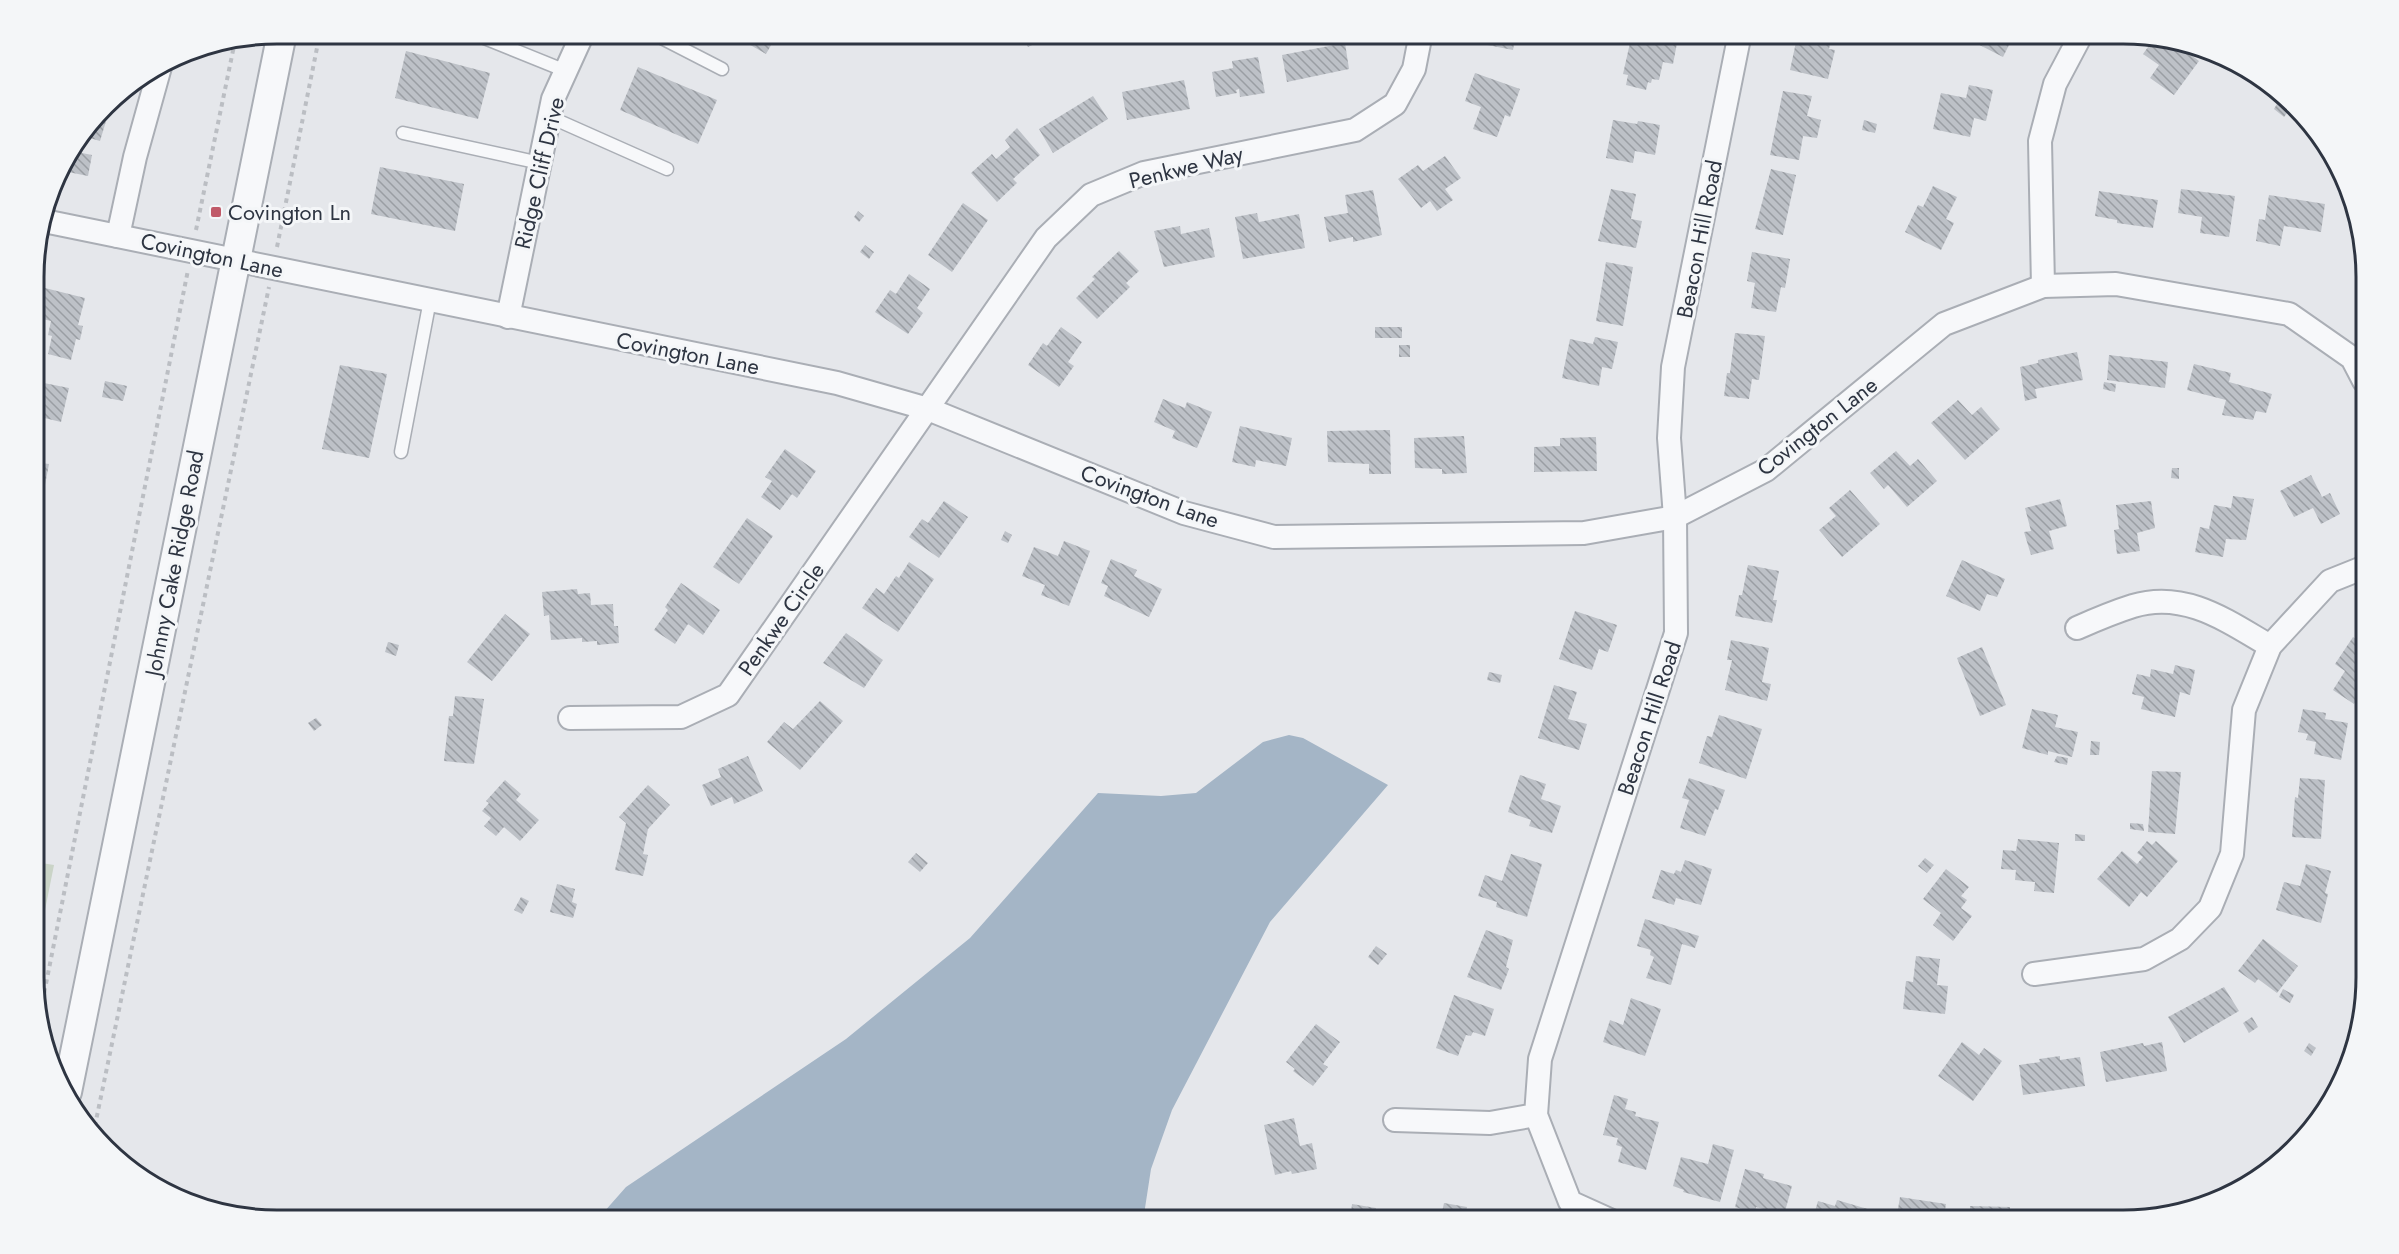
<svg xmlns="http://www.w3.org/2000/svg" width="2399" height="1254" viewBox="0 0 2399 1254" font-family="Jost,sans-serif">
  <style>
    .park { fill: #cad4c7 }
    .water { fill: #a4b5c6 }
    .building { fill: url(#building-back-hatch) }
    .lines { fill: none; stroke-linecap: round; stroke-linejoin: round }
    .service-casing { stroke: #aaaeb5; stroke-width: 15 }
    .minor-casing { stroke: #aaaeb5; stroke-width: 26 }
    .tertiary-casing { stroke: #aaaeb5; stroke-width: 32 }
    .path { stroke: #bbbec3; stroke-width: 4; stroke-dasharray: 4.5 4.5; stroke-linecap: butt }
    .service { stroke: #f7f8fa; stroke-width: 12 }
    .minor { stroke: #f7f8fa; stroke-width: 22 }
    .tertiary { stroke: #f7f8fa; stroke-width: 28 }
    .poi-dot { fill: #c05a69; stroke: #f4f6f8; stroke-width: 2 }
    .labels { text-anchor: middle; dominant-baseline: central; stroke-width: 6; stroke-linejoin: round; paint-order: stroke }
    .street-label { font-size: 22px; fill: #2e3542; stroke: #f4f6f8 }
    .poi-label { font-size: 22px; fill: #2e3542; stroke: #f4f6f8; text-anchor: start }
    .rim { fill: none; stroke: #2e3542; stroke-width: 3 }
  </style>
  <defs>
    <pattern id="building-back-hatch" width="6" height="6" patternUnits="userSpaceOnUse" patternTransform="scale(1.5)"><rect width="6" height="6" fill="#bdc1c7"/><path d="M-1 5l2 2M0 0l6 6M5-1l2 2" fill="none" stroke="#9a9ea3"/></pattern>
  </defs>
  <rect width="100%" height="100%" fill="#e5e7eb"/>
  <polygon class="park" points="35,862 54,865 35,960"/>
  <polygon class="water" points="1289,735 1303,738 1388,785 1270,922 1172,1110 1151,1169 1143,1221 596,1221 626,1187 846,1039 970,938 1098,793 1161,796 1196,793 1263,742"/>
  <g class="building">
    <polygon points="729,33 778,33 766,54"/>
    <polygon points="1032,33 1035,33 1039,42 1028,47 1023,36"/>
    <polygon points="1479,33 1516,33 1513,50 1477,43"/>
    <polygon points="1655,33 1678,38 1673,64 1663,62 1659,80 1652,79 1651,83 1648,82 1646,90 1626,85 1628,75 1623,74 1632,34 1654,38"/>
    <polygon points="1808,33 1833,33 1829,49 1835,50 1828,79 1790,70 1796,42 1805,44"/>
    <polygon points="1966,33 2015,33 2003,57 1964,37"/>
    <polygon points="1107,34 1110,42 1103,44 1100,36"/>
    <polygon points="2153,40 2179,46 2199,61 2174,95 2150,78 2159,65 2143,54"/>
    <polygon points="1345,43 1349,69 1287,82 1282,55"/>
    <polygon points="406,51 490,73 478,119 395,98"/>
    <polygon points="1258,57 1265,93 1240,97 1239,89 1236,90 1237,93 1216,97 1212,72 1233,68 1232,61"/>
    <polygon points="638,67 717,100 698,144 620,110"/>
    <polygon points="1475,73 1520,89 1510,117 1505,115 1497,137 1473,129 1481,107 1465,101"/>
    <polygon points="1184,80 1190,109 1127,120 1122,92"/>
    <polygon points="1969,85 1993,90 1986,121 1974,118 1970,137 1933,129 1941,93 1966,98"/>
    <polygon points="1783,91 1812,96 1807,116 1821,120 1817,138 1803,136 1799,160 1770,155"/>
    <polygon points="1093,96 1108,119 1053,153 1039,129"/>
    <polygon points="2281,97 2293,105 2284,117 2274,109"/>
    <polygon points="113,98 100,141 83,136 112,98"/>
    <polygon points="1613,120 1637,124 1638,121 1660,125 1655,155 1635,151 1633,163 1606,158"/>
    <polygon points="1864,120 1877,124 1875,133 1862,130"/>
    <polygon points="1017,128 1040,155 1013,179 1017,183 997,202 971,173 992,154 996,159 1010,147 1005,140"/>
    <polygon points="72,151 92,155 88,176 58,170"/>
    <polygon points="1445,156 1461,178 1445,189 1453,200 1437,211 1430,201 1421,208 1398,179 1418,165 1423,171"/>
    <polygon points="380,167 464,184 455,231 371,214"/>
    <polygon points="1771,169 1796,175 1783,235 1755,229"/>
    <polygon points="1933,186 1957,197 1946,219 1954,223 1941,250 1905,232 1918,205 1923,207"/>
    <polygon points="1611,189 1636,194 1631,219 1642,221 1636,248 1598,241"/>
    <polygon points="2181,189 2235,196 2229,237 2200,233 2202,217 2178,213"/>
    <polygon points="1373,190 1382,235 1353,242 1353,237 1329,242 1324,217 1348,213 1345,195"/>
    <polygon points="2099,191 2158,200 2153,228 2117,223 2117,220 2095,216"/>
    <polygon points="2269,195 2325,204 2321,232 2284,226 2280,246 2256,241 2259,219 2265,220"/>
    <polygon points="963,203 988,220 952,272 928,255"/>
    <polygon points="858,211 864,216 859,222 854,217"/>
    <polygon points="1257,213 1259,222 1299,214 1305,248 1243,259 1235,217"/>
    <polygon points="1180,226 1181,234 1209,228 1215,257 1164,267 1154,231"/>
    <polygon points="865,245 874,252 869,259 860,252"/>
    <polygon points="1119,251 1139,271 1126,283 1130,287 1097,319 1076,298 1095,279 1092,277"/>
    <polygon points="1752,252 1790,259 1785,288 1781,287 1776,312 1751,308 1755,283 1747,281"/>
    <polygon points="1606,262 1633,267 1623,326 1596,321"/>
    <polygon points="909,274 930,289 917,308 923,313 908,334 875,312 890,290 896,294"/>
    <polygon points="41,287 85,298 78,325 83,326 80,340 76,339 71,360 48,354 52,336 48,335 51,321 34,317"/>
    <polygon points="1061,327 1082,342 1068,362 1074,366 1059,387 1028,365 1043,343 1047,346"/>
    <rect x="1375" y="327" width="27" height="11"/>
    <polygon points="1735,333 1765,336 1759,380 1752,379 1749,399 1724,396 1727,373 1730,373"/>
    <polygon points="1595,337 1618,342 1612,369 1602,367 1599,386 1562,378 1570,339 1593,344"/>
    <rect x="1399" y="345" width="11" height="12"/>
    <polygon points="2077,352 2083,380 2035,389 2037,398 2025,401 2020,367 2038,363 2038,360"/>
    <polygon points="2109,355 2168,362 2165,388 2107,380"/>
    <polygon points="2194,364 2231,373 2229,382 2272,394 2266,413 2256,411 2253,420 2222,415 2226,400 2187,390"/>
    <polygon points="340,365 387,374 369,458 322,449"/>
    <polygon points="34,376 45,378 44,383 69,388 61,422 36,416 34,423"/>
    <polygon points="105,381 127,386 123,401 102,397"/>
    <polygon points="2104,382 2116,384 2115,392 2103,389"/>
    <polygon points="1163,399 1185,408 1187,402 1212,412 1197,448 1172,438 1175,431 1154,422"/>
    <polygon points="1958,400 1972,415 1981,407 2000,429 1965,460 1931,423"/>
    <polygon points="1240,426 1292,438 1286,466 1256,460 1255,467 1232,462"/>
    <polygon points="1390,430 1391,474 1369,474 1369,464 1328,462 1327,431"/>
    <polygon points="1464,436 1467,473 1442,474 1442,469 1415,468 1414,438"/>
    <polygon points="1596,437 1597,471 1534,472 1534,447 1560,446 1560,438"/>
    <polygon points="785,449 816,471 797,498 792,494 780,510 761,497 772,481 765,477"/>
    <polygon points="1896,451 1910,466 1918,459 1937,481 1907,507 1888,485 1884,489 1870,473"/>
    <polygon points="34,462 49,464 37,527 34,526"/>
    <polygon points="2172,468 2179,468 2179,479 2171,478"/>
    <polygon points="2311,475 2322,497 2330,493 2340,514 2321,524 2313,508 2294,517 2280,491"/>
    <polygon points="1850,490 1880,524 1842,557 1819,530 1836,516 1829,508"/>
    <polygon points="2233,496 2254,499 2246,540 2226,539 2223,557 2195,552 2200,527 2209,529 2214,505 2231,508"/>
    <polygon points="2060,499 2067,526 2049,531 2054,549 2031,555 2024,532 2031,531 2025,508"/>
    <polygon points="944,501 968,517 939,558 909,537 922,519 928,523"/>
    <polygon points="2151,501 2155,528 2137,533 2140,551 2117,554 2114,530 2119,529 2116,505"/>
    <polygon points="747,518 773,536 739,584 713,567"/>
    <polygon points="1005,531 1012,535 1008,543 1001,540"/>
    <polygon points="1064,541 1090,551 1069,606 1041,595 1045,585 1022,576 1034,547 1058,556"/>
    <polygon points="1111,559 1137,570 1134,576 1162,589 1149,617 1104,596 1108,586 1101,583"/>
    <polygon points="1962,560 2005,579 1997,597 1987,594 1980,611 1946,596"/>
    <polygon points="909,562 934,579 898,632 862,608 876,588 884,594 896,576 899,578"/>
    <polygon points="1748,565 1779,571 1773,600 1777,600 1772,623 1735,616 1739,595 1742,595"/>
    <polygon points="681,583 720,610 703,635 688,624 675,644 654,630 668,610 665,607"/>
    <polygon points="577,589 578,594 590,593 591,605 613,604 614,626 618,626 619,643 597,645 597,641 582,642 582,638 551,640 549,615 544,616 542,592"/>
    <polygon points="1575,611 1617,625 1608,652 1599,649 1592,670 1559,659"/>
    <polygon points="505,614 530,634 492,681 467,662"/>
    <polygon points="846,633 883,660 864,688 823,663"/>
    <polygon points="2353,637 2365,645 2365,688 2354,704 2333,690 2345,671 2335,664"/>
    <polygon points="1731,640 1769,648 1762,682 1771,684 1767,701 1725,690 1732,660 1727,660"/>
    <polygon points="388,642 399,645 396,656 385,652"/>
    <polygon points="1982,647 2006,705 1980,716 1957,658"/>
    <polygon points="2175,665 2195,670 2190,695 2180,692 2175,717 2141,709 2144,697 2132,694 2137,674 2150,677 2151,669 2173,674"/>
    <polygon points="1489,672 1502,675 1500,683 1487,680"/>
    <polygon points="1554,685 1577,692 1568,719 1587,724 1579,750 1538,738"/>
    <polygon points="455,696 484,699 474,764 444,761 449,716 453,716"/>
    <polygon points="820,701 843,721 800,770 767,742 784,722 793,729"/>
    <polygon points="2032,709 2058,715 2055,727 2078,732 2072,757 2048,751 2048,755 2022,748"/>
    <polygon points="2303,709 2326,713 2325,719 2348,723 2341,760 2314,754 2316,742 2306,740 2308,734 2298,732"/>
    <polygon points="1719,715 1762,729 1746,779 1699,763 1707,736 1712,737"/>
    <polygon points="316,718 322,725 314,731 308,723"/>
    <polygon points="2091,741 2100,742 2099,755 2090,755"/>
    <polygon points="748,756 763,791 734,804 732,797 711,806 702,785 721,777 718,769"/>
    <polygon points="2057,756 2068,758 2067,765 2054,762"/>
    <polygon points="2152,771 2181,772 2175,834 2148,832"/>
    <polygon points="1520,775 1546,784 1541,799 1561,806 1552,833 1529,826 1531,820 1508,812"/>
    <polygon points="1689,778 1725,790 1718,810 1715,809 1705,836 1680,828 1689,800 1682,798"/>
    <polygon points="2300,778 2325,780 2321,839 2292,837 2295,797 2298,798"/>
    <polygon points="505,780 521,794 516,800 539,820 520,841 504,827 496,836 484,826 491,818 482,811 489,803 486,801"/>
    <polygon points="648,785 670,805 648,829 643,854 648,855 643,876 615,870 626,823 619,817"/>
    <polygon points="2130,823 2143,824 2144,831 2130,829"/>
    <polygon points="2075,834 2085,835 2085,841 2075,841"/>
    <polygon points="2018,839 2059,843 2054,893 2034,891 2035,882 2015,880 2016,870 2001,869 2003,850 2016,851"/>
    <polygon points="2147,841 2152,845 2156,841 2178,861 2147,897 2141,892 2129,907 2097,879 2122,851 2137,864 2143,857 2137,853"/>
    <polygon points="916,853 928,863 920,872 908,862"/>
    <polygon points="1511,854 1542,864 1527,917 1496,907 1497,902 1478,896 1485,875 1502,881"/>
    <polygon points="1925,858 1934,865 1927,873 1918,866"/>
    <polygon points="1685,860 1712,869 1701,905 1676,898 1674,905 1652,898 1661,870 1674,874 1676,870 1681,872"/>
    <polygon points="2306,864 2331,871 2325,893 2328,894 2321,923 2276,910 2284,882 2300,886"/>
    <polygon points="1946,869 1969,887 1961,896 1967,900 1961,908 1972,916 1953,941 1933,925 1941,913 1923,899"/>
    <polygon points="557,884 575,889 572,902 577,904 573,918 550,912"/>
    <polygon points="521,897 529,901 522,914 514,910"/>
    <polygon points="1645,919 1699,936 1695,948 1682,944 1671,985 1646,978 1654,957 1650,955 1651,950 1637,946"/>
    <polygon points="1486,930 1513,940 1506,967 1509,969 1501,990 1467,977"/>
    <polygon points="2263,939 2298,966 2277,993 2258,979 2255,983 2238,971"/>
    <polygon points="1376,946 1387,954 1378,965 1368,957"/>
    <polygon points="1916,956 1940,959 1937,985 1948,986 1945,1014 1903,1009 1906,981 1913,982"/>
    <polygon points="2224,987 2239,1011 2184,1043 2168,1017"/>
    <polygon points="2283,989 2294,995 2290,1003 2279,997"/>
    <polygon points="1454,995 1494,1009 1485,1036 1473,1032 1471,1036 1466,1035 1458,1056 1436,1048"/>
    <polygon points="1631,998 1661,1009 1645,1056 1603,1042 1610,1020 1623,1025"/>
    <polygon points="2252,1017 2258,1027 2249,1033 2243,1023"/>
    <polygon points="1316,1024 1340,1042 1323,1064 1328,1067 1313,1086 1293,1071 1295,1069 1286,1062"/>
    <polygon points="1962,1042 1979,1055 1984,1048 2002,1061 1973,1101 1938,1076"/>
    <polygon points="2162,1042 2167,1071 2106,1082 2100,1052 2143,1043 2144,1046"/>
    <polygon points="2309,1043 2316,1048 2311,1056 2304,1051"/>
    <polygon points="2060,1056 2060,1060 2080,1057 2085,1086 2023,1095 2019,1065 2040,1062 2039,1059"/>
    <polygon points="1614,1095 1628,1099 1625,1109 1636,1112 1635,1116 1659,1122 1646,1170 1618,1162 1622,1147 1616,1145 1618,1138 1603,1135"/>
    <polygon points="1294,1118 1300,1146 1312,1143 1317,1169 1292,1174 1291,1171 1275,1175 1264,1125"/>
    <polygon points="1713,1144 1734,1150 1720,1202 1683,1192 1684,1190 1673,1186 1681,1157 1708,1164"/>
    <polygon points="1745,1169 1764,1174 1763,1178 1792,1186 1784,1215 1756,1207 1755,1213 1735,1207"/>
    <polygon points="1900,1197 1946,1204 1943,1221 1896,1221"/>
    <polygon points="1837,1200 1871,1210 1868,1221 1812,1221 1818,1201 1835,1206"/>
    <polygon points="1444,1203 1467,1207 1466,1212 1492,1218 1492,1221 1440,1221"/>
    <polygon points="1352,1204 1376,1208 1375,1218 1386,1221 1350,1221"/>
    <polygon points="1970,1206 2010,1207 2010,1221 1970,1221"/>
    <polygon points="284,1210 284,1221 241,1213 241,1212"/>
  </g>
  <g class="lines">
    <g class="service-casing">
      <g id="service">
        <polyline points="472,33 566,71"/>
        <polyline points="652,33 722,69"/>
        <polyline points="550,117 667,169"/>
        <polyline points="403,133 540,163"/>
        <polyline points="401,452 430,300"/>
      </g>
    </g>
    <g class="minor-casing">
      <g id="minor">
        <polyline points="44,221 837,383 928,409 1184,513 1274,537 1584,533 1675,517 1766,470 1944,324 2043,286 2116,284 2289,314 2352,358 2364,381"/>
        <polyline points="118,236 135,157 160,67"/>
        <polyline points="2043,286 2040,141 2055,84 2082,33"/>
        <polyline points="508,317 553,99 583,33"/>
        <path d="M 2077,628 C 2095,620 2114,612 2133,606 C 2185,590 2227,621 2270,646"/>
        <polyline points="570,718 681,717 728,695 1046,238 1091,195 1144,173 1355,130 1395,104 1414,69 1421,33"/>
        <polyline points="2034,974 2144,959 2180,939 2210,908 2232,854 2244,710 2270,646 2330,581 2365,567"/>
        <polyline points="1395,1120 1490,1123 1536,1115"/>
        <polyline points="1612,1221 1570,1202 1536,1115 1540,1059 1676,633 1675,517 1669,438 1673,367 1740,33"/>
      </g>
    </g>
    <g class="tertiary-casing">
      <polyline id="tertiary" points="67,1092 282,33"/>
    </g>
    <g class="path">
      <polyline points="196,230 235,41"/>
      <polyline points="277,247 320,33"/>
      <polyline points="39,1019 188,270"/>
      <polyline points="93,1135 269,287"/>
    </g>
    <use href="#service" class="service"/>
    <use href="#minor" class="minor"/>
    <use href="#tertiary" class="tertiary"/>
  </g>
  <rect class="poi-dot" x="210" y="206" width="12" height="12" rx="3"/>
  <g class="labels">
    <g class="street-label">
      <text transform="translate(1186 167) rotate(-14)">Penkwe Way</text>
      <text transform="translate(539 173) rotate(-77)">Ridge Cliff Drive</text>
      <text transform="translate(1699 239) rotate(-79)">Beacon Hill Road</text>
      <text transform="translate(212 255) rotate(12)">Covington Lane</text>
      <text transform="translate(688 353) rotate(11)">Covington Lane</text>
      <text transform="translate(1817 426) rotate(-38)">Covington Lane</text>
      <text transform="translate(1150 496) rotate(20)">Covington Lane</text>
      <text transform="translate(174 563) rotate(-79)">Johnny Cake Ridge Road</text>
      <text transform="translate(781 619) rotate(-55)">Penkwe Circle</text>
      <text transform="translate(1649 718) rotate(-72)">Beacon Hill Road</text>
    </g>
    <g class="poi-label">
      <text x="228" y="212">Covington Ln</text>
    </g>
  </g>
  <path d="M0 0H2399V1254H0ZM277 44H2123A233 233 0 0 1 2356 277V977A233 233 0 0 1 2123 1210H277A233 233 0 0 1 44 977V277A233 233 0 0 1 277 44Z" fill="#f4f6f8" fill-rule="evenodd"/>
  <path class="rim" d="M277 44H2123A233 233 0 0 1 2356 277V977A233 233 0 0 1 2123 1210H277A233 233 0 0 1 44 977V277A233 233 0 0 1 277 44Z"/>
</svg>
